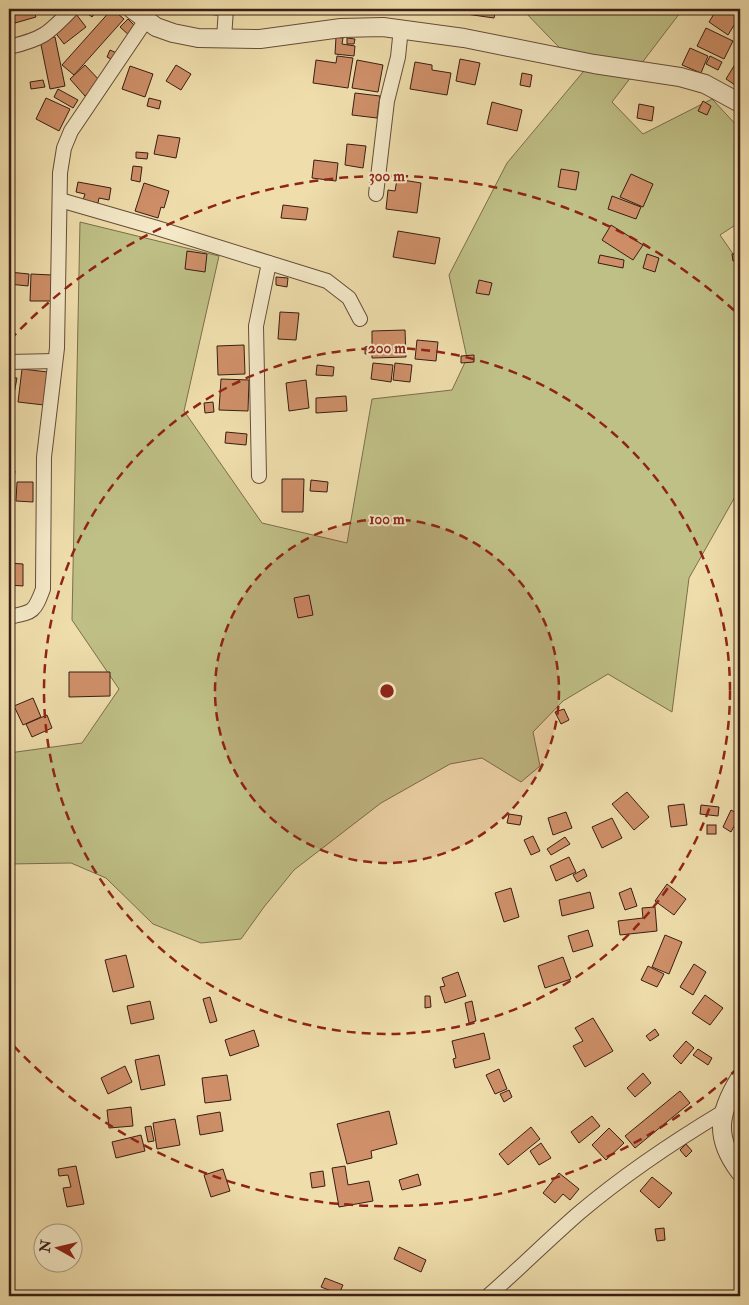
<svg xmlns="http://www.w3.org/2000/svg" width="749" height="1305" viewBox="0 0 749 1305" font-family="'IM FELL Double Pica',serif">
  <style>
    .green { fill: #bfc086; stroke: #7c6e4d }
    .building { fill: #cf9069; stroke: #391d14 }
    .lines { fill: none; stroke-linecap: round; stroke-linejoin: round }
    .minor-casing { stroke: #664d3a; stroke-width: 16 }
    .tertiary-casing { stroke: #664d3a; stroke-width: 20 }
    .minor { stroke: #f5eac9; stroke-width: 14 }
    .tertiary { stroke: #f5eac9; stroke-width: 18 }
    .ring { fill: none; stroke: #8f2418; stroke-width: 2.5; stroke-dasharray: 9 6 }
    .centre { fill: #8f2418; stroke: #f5eac9; stroke-width: 2.5 }
    .ring-label { font-size: 15px; text-anchor: middle; font-weight: bold; fill: #8f2418; stroke: #f5eac9; stroke-width: 4; stroke-linejoin: round; paint-order: stroke }
  </style>
  <rect width="100%" height="100%" fill="#efdeac"/>
  <filter id="stains"><feTurbulence type="fractalNoise" baseFrequency=".004" numOctaves="4"/><feColorMatrix values="0 0 0 0 .2 0 0 0 0 .09 0 0 0 0 .02 0 0 0 .5 -.17"/></filter>
  <radialGradient id="worn" r=".72"><stop offset=".6" stop-color="#630" stop-opacity="0"/><stop offset="1" stop-color="#630" stop-opacity=".3"/></radialGradient>
  <polygon class="green" points="522,9 683,9 612,102 643,134 712,99 740,129 740,222 720,235 740,264 740,488 689,578 672,712 608,674 563,701 533,732 540,766 521,782 482,758 450,764 381,803 294,870 264,907 241,939 201,943 153,924 106,878 71,863 9,864 9,753 82,743 119,689 72,620 80,222 219,256 184,411 262,523 347,543 372,399 452,390 467,358 449,275 507,163 583,72"/>
  <g class="building">
    <polygon points="11,9 33,9 36,17 15,23"/>
    <polygon points="82,9 98,9 92,17"/>
    <polygon points="112,9 124,19 74,75 62,65"/>
    <polygon points="206,9 217,9 217,15 206,14"/>
    <rect x="283" y="9" width="7" height="4"/>
    <polygon points="445,9 496,9 494,18 445,11"/>
    <polygon points="717,9 726,9 739,17 728,35 709,22"/>
    <polygon points="76,14 86,27 64,44 54,31"/>
    <polygon points="128,19 139,30 131,37 120,27"/>
    <polygon points="706,28 733,41 724,59 697,46"/>
    <polygon points="55,37 65,86 50,89 40,40"/>
    <polygon points="336,37 343,38 342,44 355,46 354,56 335,54"/>
    <polygon points="347,38 355,39 354,44 347,44"/>
    <polygon points="690,48 708,56 701,73 682,65"/>
    <polygon points="110,50 121,55 117,62 107,57"/>
    <polygon points="337,56 353,58 348,88 313,83 316,60 336,63"/>
    <polygon points="710,56 722,62 718,70 706,64"/>
    <polygon points="740,56 740,76 735,85 726,79"/>
    <polygon points="460,59 480,63 475,85 456,81"/>
    <polygon points="357,60 383,65 378,92 352,88"/>
    <polygon points="415,62 432,65 432,70 451,73 447,95 410,89"/>
    <polygon points="85,65 101,82 85,96 70,79"/>
    <polygon points="176,65 191,74 181,90 166,81"/>
    <polygon points="130,66 153,74 145,97 122,89"/>
    <polygon points="522,73 532,75 530,87 520,85"/>
    <polygon points="43,80 45,87 31,89 30,82"/>
    <polygon points="58,89 78,100 73,108 54,97"/>
    <polygon points="355,93 380,96 377,118 352,115"/>
    <polygon points="46,98 70,109 59,131 36,119"/>
    <polygon points="149,98 161,101 159,109 147,106"/>
    <polygon points="703,101 711,106 707,115 698,111"/>
    <polygon points="492,102 522,110 517,131 487,124"/>
    <polygon points="639,104 654,107 652,121 637,118"/>
    <polygon points="158,135 180,138 176,158 154,154"/>
    <polygon points="347,144 366,146 363,168 345,165"/>
    <polygon points="136,152 148,153 147,159 136,158"/>
    <polygon points="314,160 338,163 336,181 312,178"/>
    <polygon points="133,166 142,167 140,182 131,180"/>
    <polygon points="561,169 579,172 576,190 558,187"/>
    <polygon points="631,174 653,184 643,207 620,197"/>
    <polygon points="397,179 421,183 417,213 386,209 388,190 395,191"/>
    <polygon points="78,182 111,188 109,200 99,198 98,203 83,200 85,194 76,192"/>
    <polygon points="144,183 169,191 164,208 161,207 158,218 135,211"/>
    <polygon points="612,196 641,207 636,219 608,209"/>
    <polygon points="283,205 308,208 306,220 281,218"/>
    <polygon points="611,225 643,245 633,260 602,240"/>
    <polygon points="398,231 440,238 435,264 393,257"/>
    <polygon points="187,251 207,254 205,272 185,269"/>
    <polygon points="740,253 740,259 733,261 732,254"/>
    <polygon points="647,254 659,258 655,272 643,268"/>
    <polygon points="600,255 624,260 623,268 598,263"/>
    <polygon points="9,272 29,274 28,286 9,284"/>
    <polygon points="31,274 52,275 51,301 30,301"/>
    <polygon points="276,277 288,278 287,287 276,285"/>
    <polygon points="479,280 492,283 489,295 476,293"/>
    <polygon points="280,312 299,313 296,340 278,339"/>
    <polygon points="405,330 406,357 372,358 372,331"/>
    <polygon points="417,340 438,342 436,361 415,359"/>
    <polygon points="244,345 245,374 218,375 217,346"/>
    <polygon points="370,346 371,353 365,354 365,347"/>
    <polygon points="474,355 474,362 461,363 461,356"/>
    <polygon points="373,363 393,365 391,382 371,379"/>
    <polygon points="395,363 412,365 410,382 393,380"/>
    <polygon points="317,365 334,367 333,376 316,375"/>
    <polygon points="22,369 48,372 44,405 18,402"/>
    <polygon points="9,377 17,378 13,399 9,399"/>
    <polygon points="221,379 249,380 248,411 219,410"/>
    <polygon points="306,380 309,408 289,411 286,383"/>
    <polygon points="346,396 347,411 316,413 316,398"/>
    <polygon points="213,402 214,412 205,413 204,403"/>
    <polygon points="226,432 247,434 246,445 225,443"/>
    <polygon points="9,470 15,471 14,479 9,478"/>
    <polygon points="282,479 304,479 303,512 282,512"/>
    <polygon points="311,480 328,482 327,492 310,491"/>
    <polygon points="17,482 33,482 33,502 16,501"/>
    <polygon points="9,549 12,550 11,560 9,560"/>
    <polygon points="9,563 23,564 23,586 9,585"/>
    <polygon points="309,595 313,615 298,618 294,598"/>
    <polygon points="69,672 110,672 110,696 69,697"/>
    <polygon points="33,698 41,717 23,725 14,706"/>
    <polygon points="564,709 569,720 561,724 555,712"/>
    <polygon points="47,715 52,728 32,737 26,724"/>
    <polygon points="627,792 649,817 634,830 612,804"/>
    <polygon points="684,804 687,825 671,827 668,806"/>
    <polygon points="701,805 719,807 718,816 700,814"/>
    <polygon points="731,810 740,815 731,832 723,827"/>
    <polygon points="566,812 572,828 553,835 548,818"/>
    <polygon points="509,814 522,816 520,825 507,823"/>
    <polygon points="612,818 622,838 602,848 592,827"/>
    <rect x="707" y="825" width="9" height="9"/>
    <polygon points="533,836 540,851 531,855 524,840"/>
    <polygon points="565,837 570,844 551,855 547,849"/>
    <polygon points="569,857 576,872 556,881 550,866"/>
    <polygon points="584,869 587,876 577,882 573,875"/>
    <polygon points="667,884 686,899 674,915 655,901"/>
    <polygon points="511,888 519,917 504,922 495,893"/>
    <polygon points="631,888 637,906 625,910 619,893"/>
    <polygon points="590,892 594,908 562,916 559,900"/>
    <polygon points="655,907 657,931 620,935 618,921 643,918 642,908"/>
    <polygon points="588,930 593,946 573,952 568,936"/>
    <polygon points="665,935 682,942 669,974 652,967"/>
    <polygon points="126,955 134,987 113,992 105,960"/>
    <polygon points="563,957 571,979 545,988 538,966"/>
    <polygon points="694,964 706,972 693,995 680,987"/>
    <polygon points="648,966 664,974 657,987 641,980"/>
    <polygon points="458,972 466,996 445,1003 440,987 445,986 442,978"/>
    <polygon points="705,995 723,1008 710,1025 692,1013"/>
    <polygon points="425,996 430,996 431,1007 425,1008"/>
    <polygon points="210,997 217,1021 210,1023 203,999"/>
    <polygon points="150,1001 154,1019 131,1024 127,1006"/>
    <polygon points="472,1001 476,1021 469,1023 465,1003"/>
    <polygon points="593,1018 613,1051 585,1067 573,1046 583,1041 575,1028"/>
    <polygon points="655,1029 659,1035 650,1041 646,1036"/>
    <polygon points="254,1030 259,1046 230,1056 225,1040"/>
    <polygon points="484,1033 490,1059 455,1068 453,1059 456,1058 452,1041"/>
    <polygon points="686,1041 694,1048 681,1064 673,1056"/>
    <polygon points="698,1049 712,1058 708,1065 693,1055"/>
    <polygon points="159,1055 165,1085 141,1090 135,1060"/>
    <polygon points="125,1066 132,1082 108,1094 101,1078"/>
    <polygon points="499,1069 507,1089 495,1094 486,1075"/>
    <polygon points="643,1073 651,1083 635,1097 627,1088"/>
    <polygon points="227,1075 231,1100 205,1103 202,1078"/>
    <polygon points="509,1090 512,1097 504,1102 500,1094"/>
    <polygon points="680,1091 690,1103 635,1148 625,1136"/>
    <polygon points="131,1107 133,1126 109,1128 107,1110"/>
    <polygon points="389,1111 397,1144 371,1151 372,1158 347,1164 337,1124"/>
    <polygon points="220,1112 223,1131 200,1135 197,1116"/>
    <polygon points="592,1116 600,1126 579,1143 571,1132"/>
    <polygon points="175,1119 180,1145 157,1149 153,1123"/>
    <polygon points="151,1126 154,1141 148,1142 145,1127"/>
    <polygon points="531,1127 540,1139 508,1165 499,1154"/>
    <polygon points="609,1128 624,1143 606,1160 592,1145"/>
    <polygon points="141,1135 145,1151 116,1158 112,1142"/>
    <polygon points="541,1143 551,1158 539,1165 530,1151"/>
    <polygon points="686,1144 692,1151 686,1157 680,1150"/>
    <polygon points="76,1166 84,1204 67,1207 63,1188 71,1187 68,1175 59,1176 58,1169"/>
    <polygon points="345,1166 348,1185 369,1181 373,1201 339,1207 332,1168"/>
    <polygon points="223,1169 230,1191 211,1197 204,1175"/>
    <polygon points="323,1171 325,1186 312,1188 310,1173"/>
    <polygon points="559,1173 579,1189 570,1200 563,1194 555,1203 543,1193"/>
    <polygon points="418,1174 421,1185 402,1190 399,1180"/>
    <polygon points="652,1177 672,1193 659,1208 640,1191"/>
    <polygon points="664,1228 665,1240 657,1241 655,1229"/>
    <polygon points="399,1247 426,1260 421,1272 394,1259"/>
    <polygon points="325,1278 343,1285 339,1294 321,1287"/>
  </g>
  <g class="lines">
    <g class="minor-casing">
      <g id="minor">
        <polyline points="224,38 226,9"/>
        <path d="M 9,47 C 43,39 48,34 72,9"/>
        <polyline points="376,194 387,101 398,57 401,28"/>
        <polyline points="60,200 157,228 327,281 349,298 360,319"/>
        <polyline points="9,362 55,361"/>
        <polyline points="259,476 256,326 269,263"/>
        <path d="M 9,617 C 33,612 34,613 43,589 L 44,457 L 57,348 L 60,173 L 64,148 L 71,131 L 146,20"/>
        <path d="M 488,1296 C 519,1269 548,1240 579,1213 C 624,1175 673,1142 723,1112"/>
      </g>
    </g>
    <g class="tertiary-casing">
      <g id="tertiary">
        <polyline points="132,9 156,27 173,33 198,38 260,39 341,28 383,27 464,38 594,64 680,77 705,84 740,103"/>
        <path d="M 740,1078 C 718,1113 714,1138 740,1172"/>
      </g>
    </g>
    <use href="#minor" class="minor"/>
    <use href="#tertiary" class="tertiary"/>
  </g>
  <circle cx="387" cy="691" r="172" fill="#8f2418" fill-opacity=".12"/>
  <g class="ring">
    <circle cx="387" cy="691" r="172"/>
    <circle cx="387" cy="691" r="343"/>
    <path d="M738 1068A515 515 0 0 1 10 1042M10 340A515 515 0 0 1 738 314"/>
  </g>
  <circle cx="387" cy="691" r="8" class="centre"/>
  <g class="ring-label">
    <text x="387" y="181">300 m</text>
    <text x="387" y="353">200 m</text>
    <text x="387" y="524">100 m</text>
  </g>
  <rect width="749" height="1305" fill="none" stroke="#efdeac" stroke-width="30"/>
  <rect x="10" y="10" width="729" height="1285" fill="none" stroke="#391d14" stroke-width="2.5"/>
  <rect x="15" y="15" width="719" height="1275" fill="none" stroke="#391d14"/>
  <g transform="translate(58 1248) rotate(278)"><circle r="24" fill="#f5eac9" stroke="#aa9881"/>
  <path d="M0-4L9 19L0 12L-9 19Z" fill="#8f2418"/>
  <text y="-8" font-size="14" font-weight="bold" text-anchor="middle" fill="#391d14">N</text>
  </g>
  <rect width="100%" height="100%" filter="url(#stains)"/>
  <rect width="100%" height="100%" fill="url(#worn)"/>
</svg>
